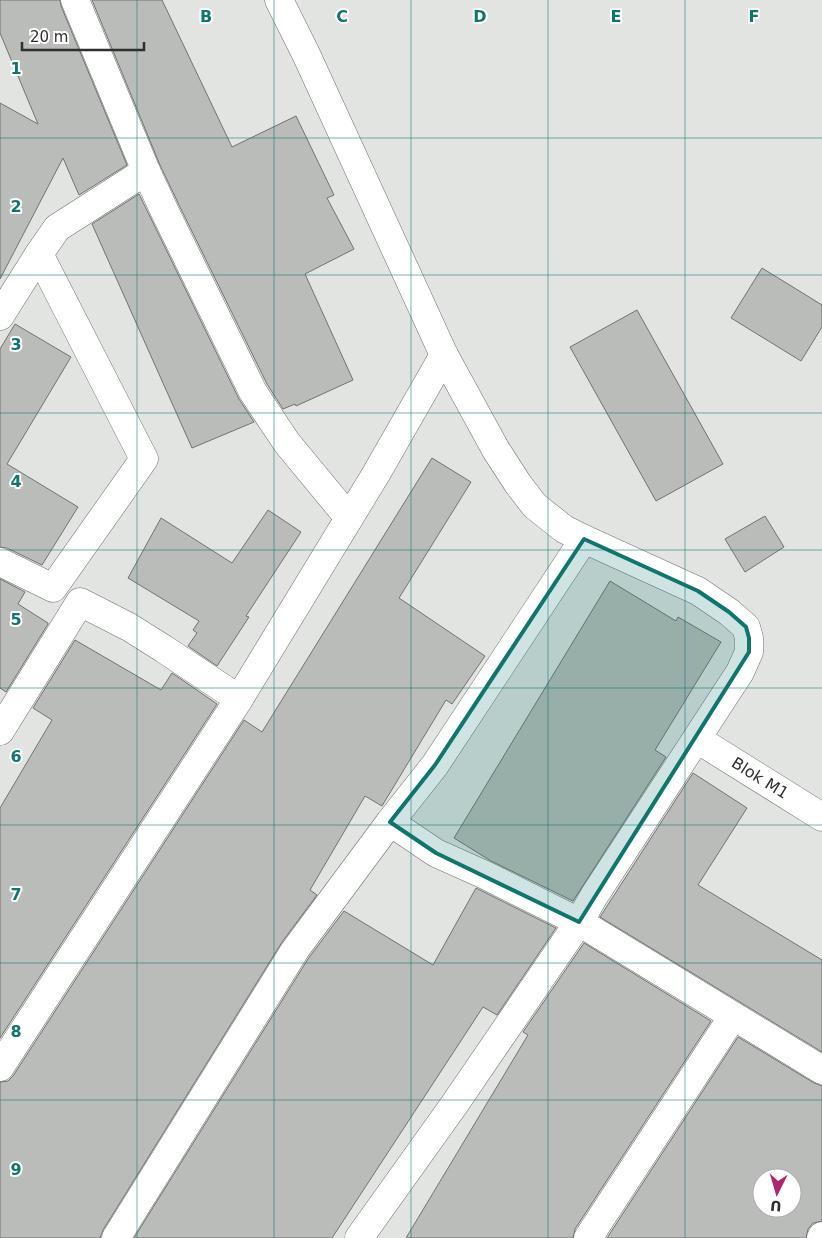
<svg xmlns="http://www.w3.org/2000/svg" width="822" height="1238" viewBox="0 0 822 1238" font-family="'DejaVu Sans',sans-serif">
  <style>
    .building { fill: #b9bcb8; stroke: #717370; fill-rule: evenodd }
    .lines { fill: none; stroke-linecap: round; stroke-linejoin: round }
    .street-casing { stroke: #6f716e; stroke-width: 29 }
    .street { stroke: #fff; stroke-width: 28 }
    .marked { fill: #0f766e; fill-opacity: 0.2; stroke: #0f766e; stroke-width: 4; stroke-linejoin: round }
    .grid { fill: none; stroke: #0f766e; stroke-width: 1; stroke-opacity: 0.55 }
    .labels { text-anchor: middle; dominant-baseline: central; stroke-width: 4; stroke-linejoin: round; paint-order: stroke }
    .street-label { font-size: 16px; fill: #2e2f2e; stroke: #fff }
    .grid-label { font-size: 16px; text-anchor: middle; font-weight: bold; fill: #0f766e; stroke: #fff; stroke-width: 4; stroke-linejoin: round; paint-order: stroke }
  </style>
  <rect width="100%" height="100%" fill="#e2e4e1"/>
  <g class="building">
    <polygon points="0,0 60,0 61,6 127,165 79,195 63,158 0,279 0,103 38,124 0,33"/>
    <polygon points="92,0 162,0 232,147 296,116 334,195 327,198 354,249 305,274 353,380 296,406 295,404 283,409 267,384 179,205 160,165"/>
    <polygon points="139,194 239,399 254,422 192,448 92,224"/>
    <polygon points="762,268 822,305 822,327 801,361 731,318"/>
    <polygon points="637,310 723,464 656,501 570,347"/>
    <polygon points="15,324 71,357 7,464 78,507 42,565 7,548 0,547 0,349"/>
    <polygon points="432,458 471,482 399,598 485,656 452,704 446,700 382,806 365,796 310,890 317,895 282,942 103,1230 100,1238 0,1238 0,1082 8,1081 13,1076 244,720 262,732"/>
    <polygon points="268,510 301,532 246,616 249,617 217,666 188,646 197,633 193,630 199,621 128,578 161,518 232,563"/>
    <polygon points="765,516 784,547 745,572 725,539"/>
    <polygon points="0,579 25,592 18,604 48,623 48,624 6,692 0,688"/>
    <polygon points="610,581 676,621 678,617 721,642 655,750 666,757 573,901 491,861 454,838"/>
    <polygon points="75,640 161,690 172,673 217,704 0,1038 0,808 52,720 33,708"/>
    <polygon points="693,773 747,808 698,885 822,960 822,1052 600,917"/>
    <polygon points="476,888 556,928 497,1015 483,1007 332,1238 134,1238 308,959 344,911 433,965"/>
    <polygon points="584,943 711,1021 575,1229 573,1238 406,1238 528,1035 523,1032"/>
    <path d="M 738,1037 L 814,1083 L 822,1086 L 822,1221 L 813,1223 L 808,1229 L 806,1238 L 607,1238 ZM 762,1178 L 792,1178 L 792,1208 L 762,1208 Z"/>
  </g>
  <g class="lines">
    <g class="street-casing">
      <g id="street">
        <polyline points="75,0 146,171 165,212 253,392 287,443 349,518"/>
        <polyline points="279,0 306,54 444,355 496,450 518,484 535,506 564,529 584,539 698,591 729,612 746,627 749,638 749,652 740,672 594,896 579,922 454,1105 359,1238"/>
        <polyline points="0,316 39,254"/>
        <polyline points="0,562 53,588 144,459 39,254 57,228 146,171"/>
        <polyline points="0,731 80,602 129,627 164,649 239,699"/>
        <polyline points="697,739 822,817"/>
        <polyline points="390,822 436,853 485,875 579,922 822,1070"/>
        <polyline points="0,1067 239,699 376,474 444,355"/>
        <polyline points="116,1238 295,950 390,822 435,765 584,539"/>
        <polyline points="588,1238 733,1016"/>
        <polyline points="821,1238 822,1236"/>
      </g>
    </g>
    <use href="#street" class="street"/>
  </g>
  <path class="marked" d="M 584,539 L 698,591 L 729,612 L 746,627 L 749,638 L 749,652 L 579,922 L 436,853 L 390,822 L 435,765 Z"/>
  <path class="grid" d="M 137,0 L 137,1238M 274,0 L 274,1238M 411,0 L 411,1238M 548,0 L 548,1238M 685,0 L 685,1238M 0,138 L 822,138M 0,275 L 822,275M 0,413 L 822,413M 0,550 L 822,550M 0,688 L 822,688M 0,825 L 822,825M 0,963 L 822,963M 0,1100 L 822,1100"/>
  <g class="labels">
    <g class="street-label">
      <text transform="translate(760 778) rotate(32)">Blok M1</text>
    </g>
  </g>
  <g class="grid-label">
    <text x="206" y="22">B</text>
    <text x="342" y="22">C</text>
    <text x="480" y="22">D</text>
    <text x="616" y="22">E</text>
    <text x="754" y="22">F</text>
    <text x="16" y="74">1</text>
    <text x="16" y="212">2</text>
    <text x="16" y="350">3</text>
    <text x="16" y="487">4</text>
    <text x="16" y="625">5</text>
    <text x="16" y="762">6</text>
    <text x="16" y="900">7</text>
    <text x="16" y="1037">8</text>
    <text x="16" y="1175">9</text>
  </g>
  <g transform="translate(777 1193) rotate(185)"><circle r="24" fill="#ffffff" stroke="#abacab"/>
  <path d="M0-4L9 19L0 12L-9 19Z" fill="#ad266b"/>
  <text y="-8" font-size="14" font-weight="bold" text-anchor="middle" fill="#2e2f2e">U</text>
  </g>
  <path d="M22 42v8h122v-8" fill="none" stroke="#2e2f2e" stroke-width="2.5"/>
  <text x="30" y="42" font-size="15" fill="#2e2f2e" stroke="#ffffff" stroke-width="4" paint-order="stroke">20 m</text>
</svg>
